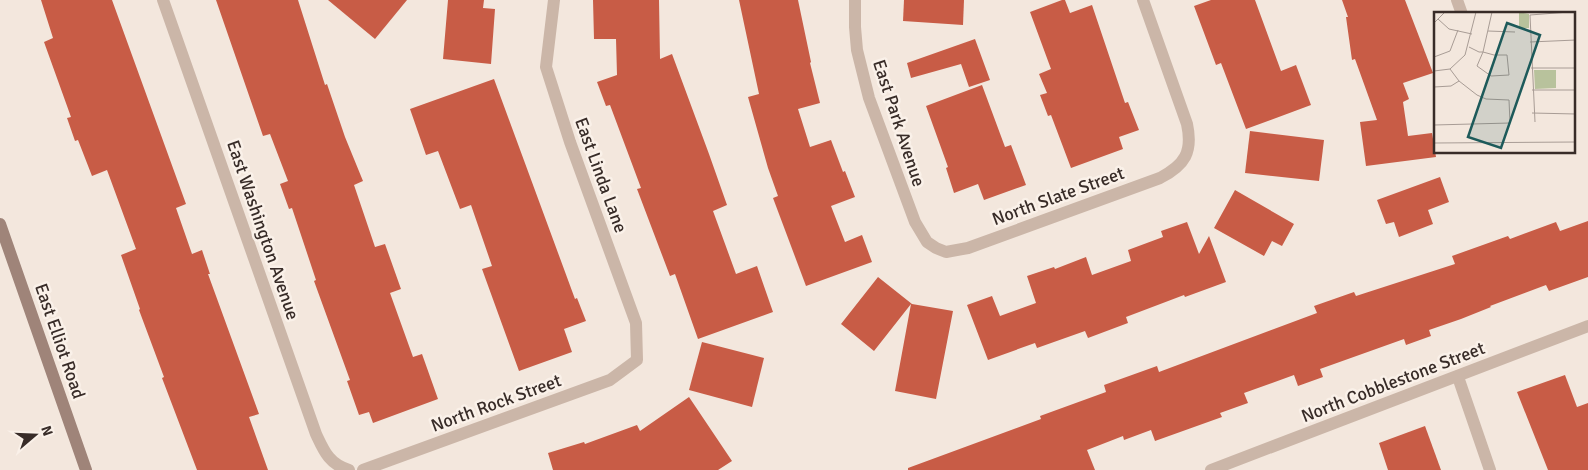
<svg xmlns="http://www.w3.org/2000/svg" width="1588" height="470" viewBox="0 0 1588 470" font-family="Signika,sans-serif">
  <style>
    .building { fill: #c85c46 }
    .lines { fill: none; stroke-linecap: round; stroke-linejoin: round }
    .street { stroke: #cbb6a8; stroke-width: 12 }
    .secondary { stroke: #9f8479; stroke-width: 12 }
    .labels { text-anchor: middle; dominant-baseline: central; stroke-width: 5; stroke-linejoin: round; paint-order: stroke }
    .street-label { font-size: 18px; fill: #382c28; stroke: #faf1e9 }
    .inset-road { fill: none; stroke: #a89c95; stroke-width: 1 }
    .view { fill: #1d5a5a; fill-opacity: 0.15; stroke: #1d5a5a; stroke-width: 2.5 }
    .inset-edge { fill: none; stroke: #382c28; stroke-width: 2.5 }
  </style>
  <rect width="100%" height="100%" fill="#f3e7dd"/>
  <g class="building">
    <polygon points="41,0 112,0 186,204 176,208 192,254 202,250 210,274 208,274 259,414 249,417 268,470 197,470 162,378 164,377 139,310 140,309 121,255 136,249 107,170 92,176 78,140 75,141 67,118 71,117 44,42 53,38"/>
    <polygon points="216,0 298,0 325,85 327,84 345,137 363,181 354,185 375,247 385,244 401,289 390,293 413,357 422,354 438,399 373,423 369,412 359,415 347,381 350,380 314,281 316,280 292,208 289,209 280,184 288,181 270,134 263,136"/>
    <polygon points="328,0 407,0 375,39"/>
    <polygon points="448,0 484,0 483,8 495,9 491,64 443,59"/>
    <polygon points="593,0 659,0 660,59 672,54 709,154 727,205 713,211 736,274 757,266 773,312 698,339 675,274 670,276 637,189 641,188 610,105 606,106 597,82 617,75 616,39 594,39"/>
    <polygon points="739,0 798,0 811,62 810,63 820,103 798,109 810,147 831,140 843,172 845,171 855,197 831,206 845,242 862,235 872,262 806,286 773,198 778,196 768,168 748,97 759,94"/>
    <polygon points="904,0 964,0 963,25 903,21"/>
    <polygon points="1062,0 1065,0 1070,13 1092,5 1125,103 1128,102 1139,130 1119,137 1123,149 1071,168 1051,115 1048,116 1040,95 1047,93 1039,74 1051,69 1030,12"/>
    <polygon points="1211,0 1255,0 1281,71 1296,65 1311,105 1246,129 1221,63 1216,65 1194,6"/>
    <polygon points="1342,0 1405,0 1433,73 1403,83 1409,99 1403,102 1408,136 1432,133 1436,157 1366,166 1360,122 1377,120 1355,59 1352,60 1346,17 1348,17"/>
    <polygon points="975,39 990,80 969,87 961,64 911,78 907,63"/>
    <polygon points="494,79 575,299 577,298 586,321 564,329 572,352 519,371 482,269 492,266 471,205 460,209 438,151 426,155 410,109"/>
    <polygon points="982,85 1005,147 1011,145 1026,185 984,200 978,184 954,193 946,168 948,167 926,106"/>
    <polygon points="1250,131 1324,140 1319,181 1245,173"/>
    <polygon points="1440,177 1449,202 1428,210 1433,224 1399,237 1394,222 1386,224 1377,200"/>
    <polygon points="1235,190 1294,224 1282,246 1272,241 1264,256 1214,228"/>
    <polygon points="1588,221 1588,277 1549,291 1546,285 1490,306 1491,307 1461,319 1429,330 1431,336 1406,345 1404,339 1320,369 1323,377 1298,386 1294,375 1244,393 1248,403 1220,413 1222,417 1155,441 1151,430 1124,440 1123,436 1087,450 1095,470 908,470 908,468 1041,419 1040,416 1106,392 1104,385 1157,366 1159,372 1317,313 1314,306 1354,292 1356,296 1455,264 1452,256 1508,236 1510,239 1556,222 1560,231"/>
    <polygon points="1187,222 1199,254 1209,236 1226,282 1185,297 1184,295 1126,317 1128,323 1088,338 1085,331 1037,348 1035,343 988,360 967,305 992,296 1000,316 1036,303 1027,276 1054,267 1055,269 1086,257 1092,275 1131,261 1128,250 1163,237 1161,231"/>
    <polygon points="878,277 912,304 953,311 936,399 895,391 911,304 874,351 841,324"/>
    <polygon points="702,342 764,358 752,407 689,390"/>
    <polygon points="1565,375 1577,407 1588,403 1588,470 1548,470 1517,392"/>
    <polygon points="689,397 732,461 718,470 553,470 548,453 584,442 585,444 637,425 640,431"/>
    <polygon points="1425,426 1441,470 1388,470 1379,443"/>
  </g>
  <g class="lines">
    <g class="street">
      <path d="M 163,0 L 316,434 C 324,451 329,464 349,470"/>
      <path d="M 855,0 L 855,27 L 857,50 L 869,98 L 915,222 L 927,242 L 936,248 L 946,252 L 968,248 L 1160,178 C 1185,165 1193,152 1187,124 L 1143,0"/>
      <polyline points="1457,0 1462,14"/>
      <polyline points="1458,377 1490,470"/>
      <polyline points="363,470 610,380 637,360 636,323 570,142 546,67 554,0"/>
      <polyline points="1211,470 1588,326"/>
    </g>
    <polyline class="secondary" points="0,224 86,470"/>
  </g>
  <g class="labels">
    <g class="street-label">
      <text transform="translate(899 123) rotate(72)">East Park Avenue</text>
      <text transform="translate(601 175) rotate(70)">East Linda Lane</text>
      <text transform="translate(1058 196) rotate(-20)">North Slate Street</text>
      <text transform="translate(263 230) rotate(71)">East Washington Avenue</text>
      <text transform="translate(60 341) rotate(71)">East Elliot Road</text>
      <text transform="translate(1393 382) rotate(-21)">North Cobblestone Street</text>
      <text transform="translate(496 403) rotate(-20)">North Rock Street</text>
    </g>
  </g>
  <g transform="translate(1434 12)">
    <rect width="141" height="141" fill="#f3e7dd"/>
    <path d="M 85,0 L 95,2 L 95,16 L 85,16 ZM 100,58 L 122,58 L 122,76 L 101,77 Z" fill="#b8c29c"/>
    <path class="inset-road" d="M 4,7 L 15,17 L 38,22M 0,11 L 11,0M 54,19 L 81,20M 96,30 L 142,28M 35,35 L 45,40 L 49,40 L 60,43 L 73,43 L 75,63 L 57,64 L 43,54 L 49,40 L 58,0M 0,45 L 16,39 L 24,18M 97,56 L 142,56M 0,59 L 16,57 L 31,43 L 42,0M 0,75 L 17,74 L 25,69M 98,78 L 142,78M 98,101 L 142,102M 101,110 L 96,3 L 135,0M 0,113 L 76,111 L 75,88 L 52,87 L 43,83 L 25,69 L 16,57M 0,131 L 142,130"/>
    <path class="view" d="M 73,11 L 106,23 L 67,136 L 34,125 Z"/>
    <rect width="141" height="141" class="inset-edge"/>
  </g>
  <g transform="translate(35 435) rotate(71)" stroke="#faf1e9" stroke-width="4" paint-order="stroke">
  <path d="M0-4L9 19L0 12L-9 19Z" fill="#382c28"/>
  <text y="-8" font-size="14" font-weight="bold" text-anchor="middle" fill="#382c28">N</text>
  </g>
</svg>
